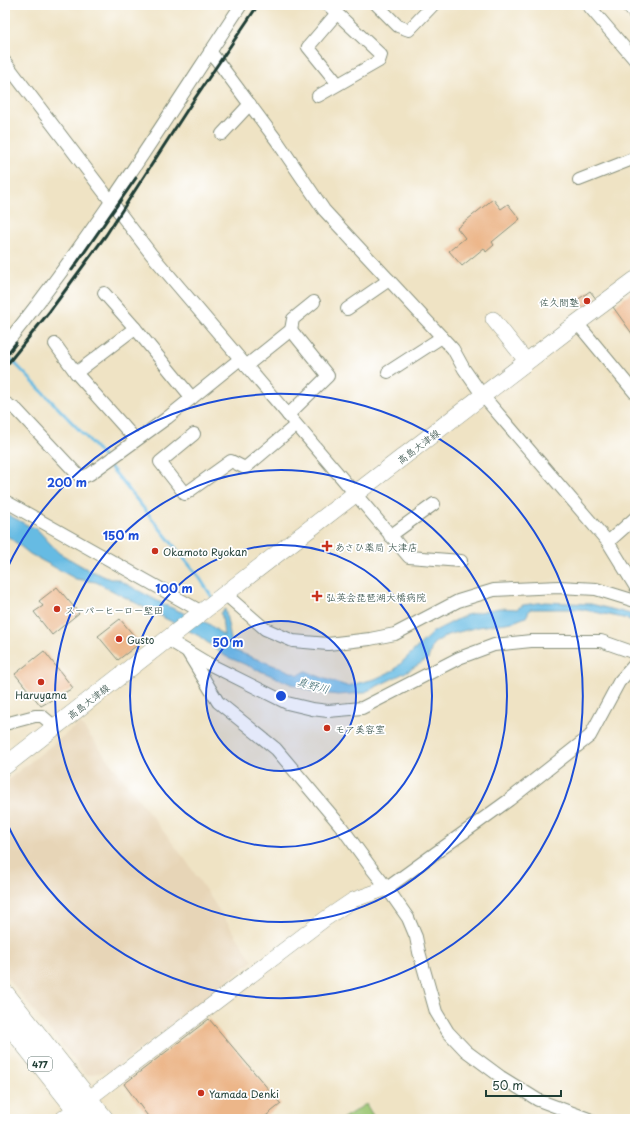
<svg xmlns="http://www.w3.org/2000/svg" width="640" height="1124" viewBox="0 0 640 1124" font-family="'Playpen Sans','Klee One',sans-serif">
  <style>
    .built { fill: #e7d5b7 }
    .green { fill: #9cc673; stroke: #5e8254 }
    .water { fill: #66bbe3; stroke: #427c8c }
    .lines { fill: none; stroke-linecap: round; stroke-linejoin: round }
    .stream { stroke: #66bbe3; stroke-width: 3 }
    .building { fill: #ecb689 }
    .minor-casing { stroke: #87907c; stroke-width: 14 }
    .tertiary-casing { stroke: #87907c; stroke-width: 16 }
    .secondary-casing { stroke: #87907c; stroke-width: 18 }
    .trunk-casing { stroke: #87907c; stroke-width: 20 }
    .minor { stroke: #fff; stroke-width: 12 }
    .tertiary { stroke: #fff; stroke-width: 15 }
    .secondary { stroke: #fff; stroke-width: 17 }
    .trunk { stroke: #fff; stroke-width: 19 }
    .rail { stroke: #1f3d34; stroke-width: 3 }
    .ring { fill: none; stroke: #1d4ed8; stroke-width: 2 }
    .poi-dot { fill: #c8321e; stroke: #fff; stroke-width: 1.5 }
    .labels { text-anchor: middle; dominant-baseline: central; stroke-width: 3.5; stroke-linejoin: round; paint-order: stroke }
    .shield { fill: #fff; stroke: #627771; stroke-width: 1 }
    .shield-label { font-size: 9px; font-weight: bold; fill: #1f3d34 }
    .poi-label { font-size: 10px; fill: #1f3d34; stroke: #fff; text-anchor: start }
    .street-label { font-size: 10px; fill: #1f3d34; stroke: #fff }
    .water-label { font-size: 11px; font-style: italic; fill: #346369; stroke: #fff }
    .centre { fill: #1d4ed8; stroke: #fff; stroke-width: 2 }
    .ring-label { font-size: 12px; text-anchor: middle; font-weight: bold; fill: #1d4ed8; stroke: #fff; stroke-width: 3.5; stroke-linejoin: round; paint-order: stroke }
  </style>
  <rect width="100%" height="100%" fill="#fff"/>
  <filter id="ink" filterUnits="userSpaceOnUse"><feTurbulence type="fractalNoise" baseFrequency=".025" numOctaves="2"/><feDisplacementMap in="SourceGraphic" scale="8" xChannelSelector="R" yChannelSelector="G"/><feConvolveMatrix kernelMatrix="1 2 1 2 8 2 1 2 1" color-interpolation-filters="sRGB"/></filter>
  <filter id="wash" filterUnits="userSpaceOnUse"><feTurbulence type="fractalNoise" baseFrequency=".012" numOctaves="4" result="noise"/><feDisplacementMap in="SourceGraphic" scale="16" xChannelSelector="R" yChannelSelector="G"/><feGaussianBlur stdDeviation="0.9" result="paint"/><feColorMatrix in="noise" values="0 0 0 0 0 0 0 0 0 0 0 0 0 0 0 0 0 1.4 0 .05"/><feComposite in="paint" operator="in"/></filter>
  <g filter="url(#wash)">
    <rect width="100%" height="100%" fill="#efe3c4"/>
    <polygon class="built" points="80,723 187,862 253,961 113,1070 86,1075 5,975 5,782"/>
    <polygon class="green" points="366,1104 375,1119 342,1119"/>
    <polygon class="water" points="5,513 29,526 36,528 59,553 87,569 110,579 117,579 165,605 209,624 224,636 222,616 220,613 225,609 233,650 299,675 306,671 325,679 347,686 375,679 394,670 433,632 466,615 499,608 517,609 523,605 545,602 591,604 635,615 635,623 628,619 580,609 530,609 526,617 513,622 478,627 447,635 433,644 428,659 404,673 363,693 338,695 314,692 289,683 225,656 199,636 151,611 96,582 76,579 30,554 5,534"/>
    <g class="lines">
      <g class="stream">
        <polyline points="5,353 88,439 105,459"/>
        <polyline points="108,464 199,577 212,597"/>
      </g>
    </g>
    <g id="blocks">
      <g class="building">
        <polygon points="493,199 501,209 508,204 520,219 492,242 494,245 486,252 484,248 462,266 449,251 465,238 457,228"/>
        <polygon points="635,290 635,334 633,335 613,307"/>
        <polygon points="590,291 597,300 583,311 576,301"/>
        <polygon points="57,587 79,613 52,635 34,612 43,606 39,601"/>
        <polygon points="120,619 140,643 118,660 98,636"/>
        <polygon points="44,651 73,688 41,706 15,674"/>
        <polygon points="209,1019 281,1104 262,1119 150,1119 124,1084"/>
      </g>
    </g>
  </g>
  <g filter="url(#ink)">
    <use href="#blocks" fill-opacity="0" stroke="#87907c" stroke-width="1"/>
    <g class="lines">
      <g class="minor-casing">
        <g id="minor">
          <polyline points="377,5 398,26 409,30 433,5"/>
          <polyline points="588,5 635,60"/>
          <polyline points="627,5 635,14"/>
          <polyline points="337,13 308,47 338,84"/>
          <polyline points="210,51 277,141 324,210 453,349 464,369 483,396 608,542 635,586"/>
          <polyline points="5,62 151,254 409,557 461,561"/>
          <polyline points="318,96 379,61 381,55 328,5"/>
          <polyline points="222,134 250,104"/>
          <polyline points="579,180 635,158"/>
          <polyline points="104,293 135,328 192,398"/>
          <polyline points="347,309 389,280"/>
          <polyline points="577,323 635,393"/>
          <polyline points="291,330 293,319 314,302"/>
          <polyline points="55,344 76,373 136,440"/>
          <path d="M 5,345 C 92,238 165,120 241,5"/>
          <polyline points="246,366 291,330 328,376 288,415"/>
          <polyline points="388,372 442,337"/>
          <polyline points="76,373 135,328"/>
          <polyline points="5,403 17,410 77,474 83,477 90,474 167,418 240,359"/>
          <polyline points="194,434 160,462 185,494 231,461 245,468 296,425"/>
          <polyline points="5,501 202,612"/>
          <polyline points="390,536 434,504"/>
          <polyline points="608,542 635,518"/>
          <polyline points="225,594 265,629 293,641 328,644 370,639 395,634 458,601 494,590 559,587 596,589 635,601"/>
          <polyline points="167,639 207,663 287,703 312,709 328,711 362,708 459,658 494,645 531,641 601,641 635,653"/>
          <polyline points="187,651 218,702 276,749 340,825 372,869 387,888 408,918 416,937 419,952 436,1012 448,1032 466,1051 501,1077 538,1100 589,1119"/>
          <polyline points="5,724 35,716 42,716 55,727"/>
          <polyline points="387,888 509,800 590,736 619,682 635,664"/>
        </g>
      </g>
      <g class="tertiary-casing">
        <g id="tertiary">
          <polyline points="493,319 527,362"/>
          <polyline points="62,1119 325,919 353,900 387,888"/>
        </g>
      </g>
      <g class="secondary-casing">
        <polyline id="secondary" points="5,766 225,594 577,323 635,280"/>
      </g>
      <g class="trunk-casing">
        <g id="trunk">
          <polyline points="5,994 104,1119"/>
          <polyline points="5,1019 84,1119"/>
        </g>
      </g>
      <use href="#minor" class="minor"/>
      <use href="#tertiary" class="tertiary"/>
      <use href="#secondary" class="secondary"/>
      <use href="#trunk" class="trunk"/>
      <g class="rail">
        <polyline points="72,270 136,178"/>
        <polyline points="5,357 16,343"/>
        <polyline points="5,367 50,311 106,235 189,107 258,5"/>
      </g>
    </g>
  </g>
  <circle cx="281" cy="696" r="75" fill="#1d4ed8" fill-opacity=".12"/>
  <g class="ring">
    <circle cx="281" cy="696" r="75"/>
    <circle cx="281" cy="696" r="151"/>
    <circle cx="281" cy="696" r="226"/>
    <path d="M5 573A302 302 0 1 1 5 819"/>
  </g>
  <g class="poi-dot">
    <circle cx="587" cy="301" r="4"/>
    <path d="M325 540h4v4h4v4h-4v4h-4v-4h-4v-4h4z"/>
    <circle cx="155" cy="551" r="4"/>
    <path d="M315 590h4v4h4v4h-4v4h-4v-4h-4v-4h4z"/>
    <circle cx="57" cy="609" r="4"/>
    <circle cx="119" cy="639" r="4"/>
    <circle cx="41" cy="682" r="4"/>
    <circle cx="327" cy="728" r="4"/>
    <circle cx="201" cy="1093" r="4"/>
  </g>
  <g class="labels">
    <rect class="shield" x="28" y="1057" width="24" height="14" rx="3"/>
    <g class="shield-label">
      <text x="40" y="1064">477</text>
    </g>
    <g class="poi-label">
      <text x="579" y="301" text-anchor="end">佐久間塾</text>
      <text x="335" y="546">あさひ薬局 大津店</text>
      <text x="163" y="551">Okamoto Ryokan</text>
      <text x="326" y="596">弘英会琵琶湖大橋病院</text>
      <text x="65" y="609">スーパーヒーロー堅田</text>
      <text x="127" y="639">Gusto</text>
      <text x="41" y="694" text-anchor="middle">Haruyama</text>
      <text x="335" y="728">モア美容室</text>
      <text x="209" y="1093">Yamada Denki</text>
    </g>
    <g class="street-label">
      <text transform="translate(418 446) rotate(-37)">高島大津線</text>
      <text transform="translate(88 701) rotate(-38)">高島大津線</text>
    </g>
    <g class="water-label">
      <text transform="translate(313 685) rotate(15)">真野川</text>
    </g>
  </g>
  <circle cx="281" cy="696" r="6" class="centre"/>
  <g class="ring-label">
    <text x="67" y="487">200 m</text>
    <text x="121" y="540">150 m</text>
    <text x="174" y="593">100 m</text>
    <text x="228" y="647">50 m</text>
  </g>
  <rect width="640" height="1124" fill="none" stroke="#fff" stroke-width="20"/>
  <path d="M486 1090v6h75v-6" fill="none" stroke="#1f3d34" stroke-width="2"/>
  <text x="492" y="1090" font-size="12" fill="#1f3d34" stroke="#ffffff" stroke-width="3" paint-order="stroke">50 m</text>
</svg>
